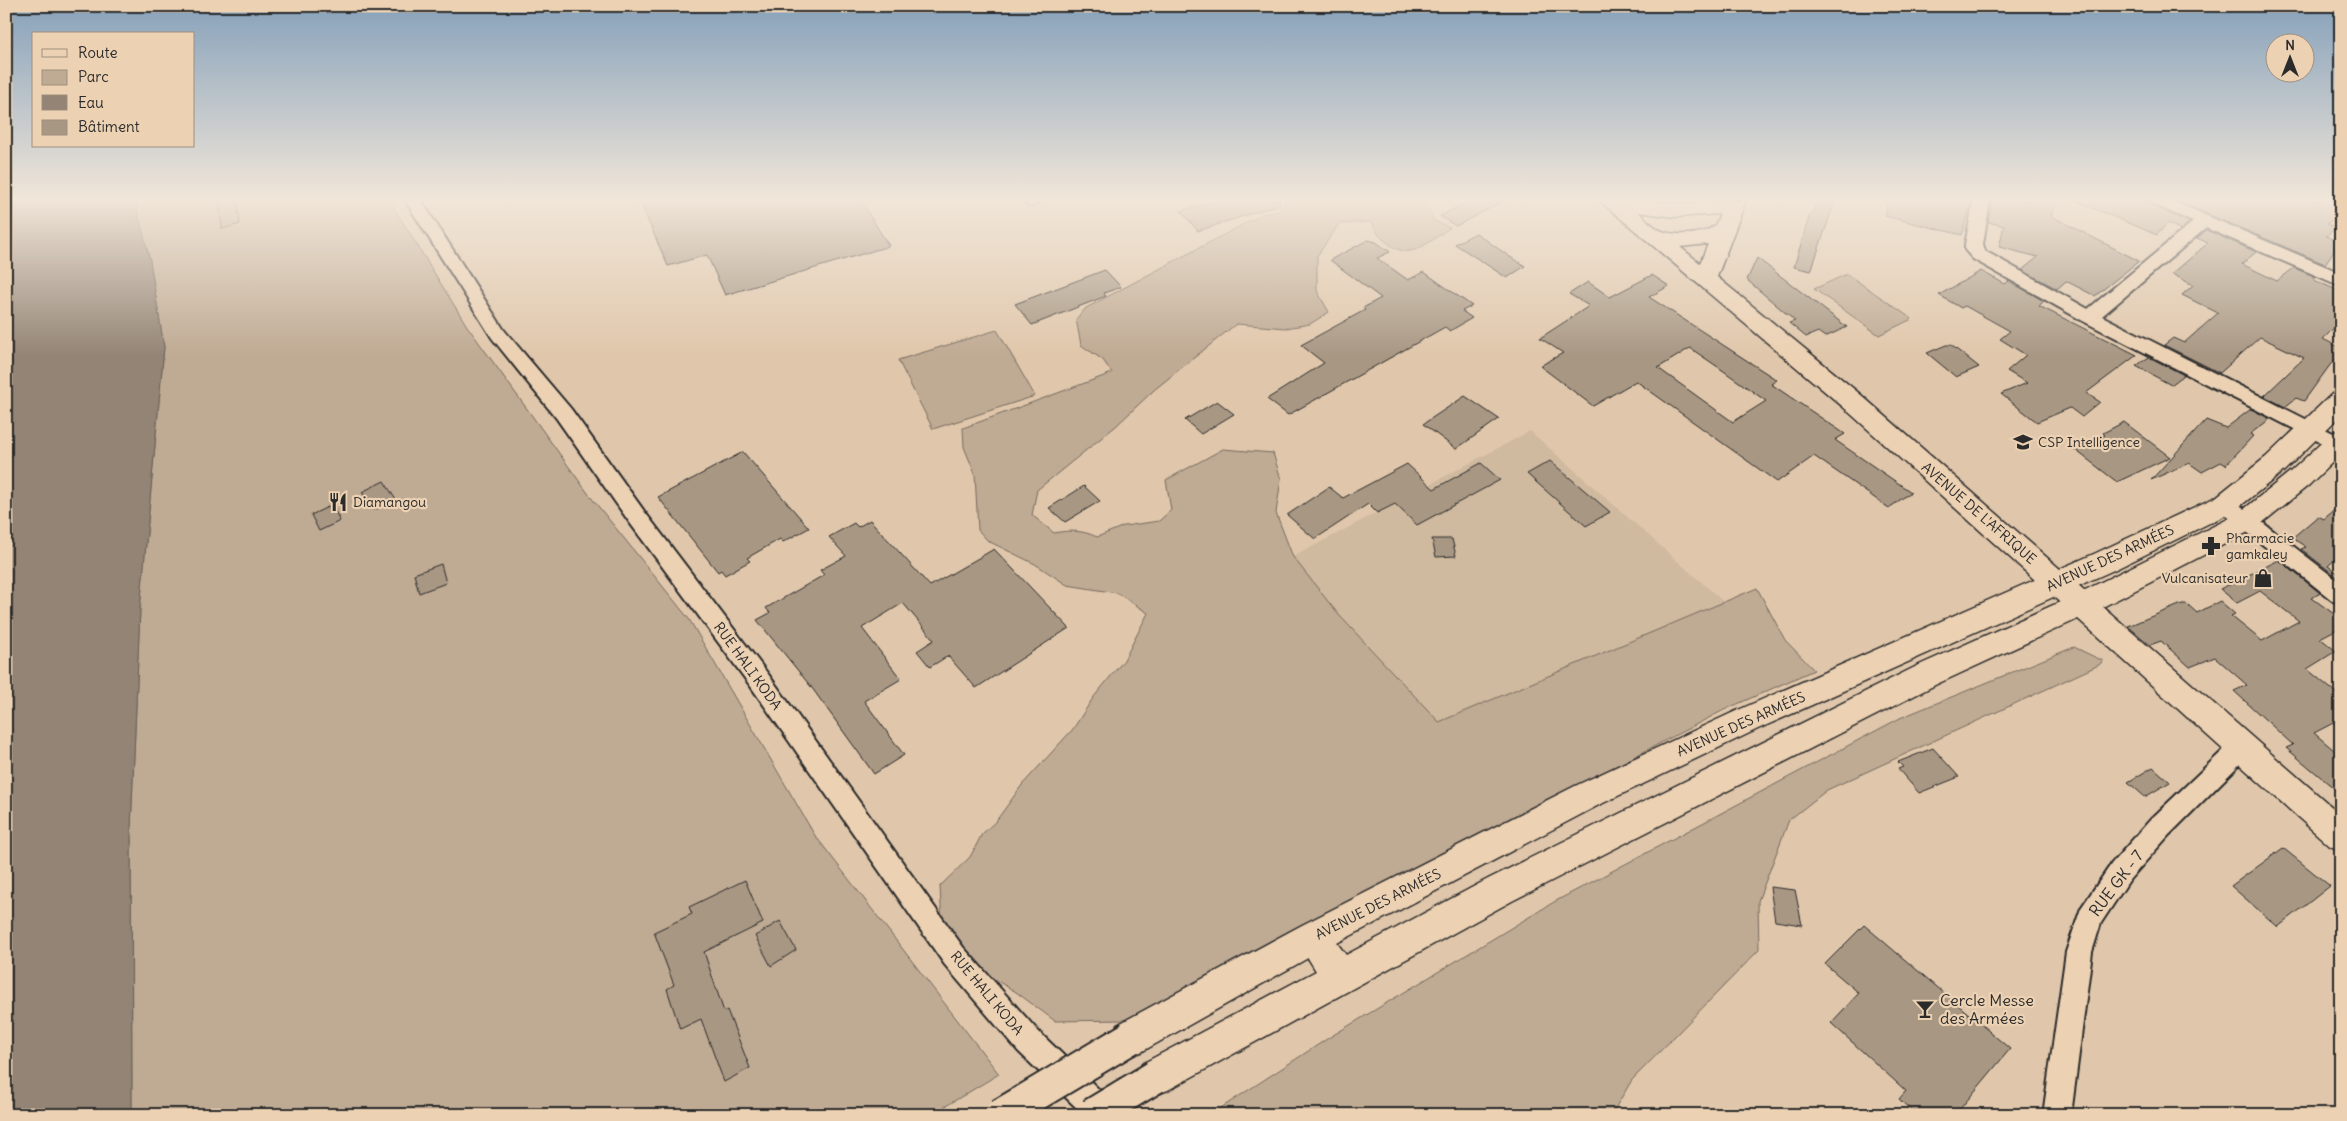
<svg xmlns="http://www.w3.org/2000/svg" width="2347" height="1121" viewBox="0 0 2347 1121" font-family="Delius,sans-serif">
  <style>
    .built { fill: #cfb99f }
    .green { fill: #bfaa93; stroke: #756a5f }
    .water { fill: #938475; stroke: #696057 }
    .building { fill: #a89783; stroke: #2b2b2b; fill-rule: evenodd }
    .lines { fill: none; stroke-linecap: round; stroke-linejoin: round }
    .lane-casing { stroke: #2b2b2b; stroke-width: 13 }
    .street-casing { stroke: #2b2b2b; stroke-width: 4 }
    .secondary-casing { stroke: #2b2b2b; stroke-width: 3 }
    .highway-casing { stroke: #2b2b2b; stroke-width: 3 }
    .lane { stroke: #ecd1b3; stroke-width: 10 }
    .street { fill: #ecd1b3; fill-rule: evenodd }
    .secondary { fill: #ecd1b3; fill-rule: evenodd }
    .highway { fill: #ecd1b3; fill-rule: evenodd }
    .highway-bridge-casing { stroke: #2b2b2b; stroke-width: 36; stroke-linecap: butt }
    .highway-bridge { stroke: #ecd1b3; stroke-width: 32 }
    .labels { text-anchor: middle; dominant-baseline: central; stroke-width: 4.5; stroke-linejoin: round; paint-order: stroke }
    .poi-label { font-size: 14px; fill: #2b2b2b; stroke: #ecd1b3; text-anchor: start }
    .street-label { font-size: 14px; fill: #2b2b2b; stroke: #ecd1b3 }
    .near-street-label { font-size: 16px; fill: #2b2b2b; stroke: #ecd1b3 }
    .near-poi-label { font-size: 16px; fill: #2b2b2b; stroke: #ecd1b3; text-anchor: start }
  </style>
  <rect width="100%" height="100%" fill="#e0c7ab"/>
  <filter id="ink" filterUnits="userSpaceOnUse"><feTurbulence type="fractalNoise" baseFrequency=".02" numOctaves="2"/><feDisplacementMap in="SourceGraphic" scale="10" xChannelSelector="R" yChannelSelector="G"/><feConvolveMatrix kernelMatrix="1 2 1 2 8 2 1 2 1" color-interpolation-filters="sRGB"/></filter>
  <g filter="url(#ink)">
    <polygon class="built" points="1530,431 1725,603 1439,722 1338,614 1293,557"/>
    <g class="green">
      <polygon points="135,200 389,200 467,326 590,496 689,619 814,834 999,1074 931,1115 132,1115 131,829 140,609 164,347 150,261"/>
      <path d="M 1283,200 L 1420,200 L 1427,205 L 1434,221 L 1450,228 C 1421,246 1409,266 1379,235 C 1376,231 1374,226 1370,222 L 1339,224 L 1317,256 L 1317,291 L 1329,312 L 1310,324 L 1286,328 L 1236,324 L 1154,390 L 1116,426 L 1037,490 L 1032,515 L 1054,533 C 1070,530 1082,530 1097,537 L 1124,526 L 1159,521 L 1171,510 L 1166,480 L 1223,449 L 1273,453 L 1281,479 L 1276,513 L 1293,557 L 1338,614 L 1439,722 L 1757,588 L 1785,640 L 1814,670 L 1724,710 L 1127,1020 L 1055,1021 L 1016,992 L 982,972 L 942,926 L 940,886 L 970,857 L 982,834 L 996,821 L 1022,785 L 1073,729 L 1093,698 L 1124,660 L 1148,613 L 1117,593 L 1067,585 L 1035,564 L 988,541 L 978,530 L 975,474 L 964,447 L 963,428 L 1112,373 L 1103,360 L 1081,345 L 1076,319 L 1086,308 L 1263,214 L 1279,211 L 1285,202 Z"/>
      <polygon points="1847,274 1912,319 1879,335 1814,289"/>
      <polygon points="997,330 1035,396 933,429 898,360"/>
      <polygon points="2074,647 2103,661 2099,665 1827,790 1789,820 1758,901 1759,950 1632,1080 1611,1115 1210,1115 1330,1037 1554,902 1900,718"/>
    </g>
    <polygon class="water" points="6,200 135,200 150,261 164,347 140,609 131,829 132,1115 6,1115"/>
    <g class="building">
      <polygon points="219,200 237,200 240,224 222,229"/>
      <polygon points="639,200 860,200 889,246 725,295 707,255 668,266"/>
      <polygon points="1220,200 1279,200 1280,204 1198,231 1181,211"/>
      <polygon points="1471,200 1506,200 1456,226 1440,216"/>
      <polygon points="1817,200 1834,204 1811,271 1794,267 1810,214 1812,215"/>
      <polygon points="1888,200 1972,200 1962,235 1885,216"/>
      <polygon points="1992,200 2058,200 2051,216 2139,261 2095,296 2066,281 2057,289 2022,270 2038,257 1999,247 2004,226 1988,222"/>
      <polygon points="2074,200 2147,200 2150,205 2189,222 2181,230 2168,223 2157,235"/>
      <polygon points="2174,200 2341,200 2341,208 2333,215 2336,217 2327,224 2336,228 2326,236 2332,239 2341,232 2341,240 2325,264"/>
      <polygon points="2206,230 2256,252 2242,264 2277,281 2294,268 2316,277 2314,280 2341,292 2341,321 2323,339 2341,348 2341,355 2330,365 2304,401 2296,398 2285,407 2264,396 2304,358 2260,337 2220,373 2164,345 2173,338 2184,343 2218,313 2182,295 2193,285 2172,274 2208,243 2197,238"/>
      <polygon points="1476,233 1510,257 1525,266 1507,278 1455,244"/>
      <polygon points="1368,240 1376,242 1390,252 1377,258 1408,280 1424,272 1472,306 1462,311 1472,318 1450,331 1445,327 1288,415 1267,399 1324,363 1301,345 1365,310 1363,308 1381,298 1330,260"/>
      <polygon points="1757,258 1847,327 1825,337 1818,332 1806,337 1789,323 1795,321 1747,280"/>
      <polygon points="1105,270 1121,287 1104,293 1106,296 1032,325 1015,304"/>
      <polygon points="1981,271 2005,284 2009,281 2044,301 2039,306 2137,355 2086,393 2100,402 2082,417 2070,408 2037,422 2001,394 2027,383 2007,371 2026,355 2000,339 2010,331 1965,306 1961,308 1939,295"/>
      <path d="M 1652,275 L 1669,286 L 1649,297 L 1777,380 L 1771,384 L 1845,434 L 1835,440 L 1911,492 L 1889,508 L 1814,456 L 1777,482 L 1636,381 L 1593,406 L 1540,366 L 1563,353 L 1540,338 L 1589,306 L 1569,294 L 1588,282 L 1610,297 ZM 1690,348 L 1718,367 L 1766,401 L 1733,422 L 1658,368 Z"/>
      <polygon points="1946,345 1951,345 1979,367 1956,377 1927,353"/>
      <polygon points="2149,357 2184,375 2171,385 2136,366"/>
      <polygon points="1465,396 1499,419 1456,449 1423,424"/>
      <polygon points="1217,401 1234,414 1201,434 1185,420"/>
      <polygon points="2251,409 2270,419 2250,434 2253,436 2226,465 2221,462 2202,472 2189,463 2151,480 2206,420 2226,428"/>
      <polygon points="2124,422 2170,457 2117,482 2074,449 2105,435 2103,433"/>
      <polygon points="743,452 809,528 783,542 780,539 747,558 750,561 725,575 721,570 718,572 658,497"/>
      <polygon points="1550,461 1610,512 1586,526 1527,474"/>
      <polygon points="1481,463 1500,480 1417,525 1395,504 1377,513 1368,504 1315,539 1287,515 1329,487 1343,498 1407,464 1434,489"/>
      <polygon points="384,481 396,500 374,510 362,492"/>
      <polygon points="1084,486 1100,501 1065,522 1049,508"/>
      <polygon points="2341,504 2341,554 2328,566 2341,575 2341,580 2301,549 2306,547 2292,538 2318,516 2324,519"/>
      <polygon points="332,505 340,521 319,531 311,515"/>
      <polygon points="870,520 930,586 994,549 1069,628 976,688 948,656 930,667 917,651 934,640 903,603 862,628 901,679 864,701 904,755 874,774 812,688 757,620 770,613 766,608 824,575 820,570 846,556 829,537 854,523 858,527"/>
      <polygon points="1432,539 1452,539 1456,556 1436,557"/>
      <polygon points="2279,560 2320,593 2312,598 2341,619 2341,627 2320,638 2336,651 2307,669 2341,697 2341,719 2314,733 2341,756 2341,794 2286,748 2293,745 2234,691 2247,685 2215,657 2190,667 2161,641 2150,645 2128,626 2182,604 2187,604 2197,613 2220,601 2235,614 2231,616 2262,641 2299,621 2260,591 2237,603 2220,589"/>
      <polygon points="441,564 446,583 419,593 414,574"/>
      <polygon points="1933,748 1959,777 1919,793 1898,769 1903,767 1898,762"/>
      <polygon points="2153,767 2170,782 2145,797 2128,782"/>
      <polygon points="2283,848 2330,886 2278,927 2231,886"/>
      <polygon points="745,880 763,923 704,952 724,1012 727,1010 750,1068 724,1082 701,1019 680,1029 667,989 674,985 654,932 692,914 689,907"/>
      <polygon points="1770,887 1795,890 1802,925 1775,921"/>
      <polygon points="780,921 796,950 771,966 755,936"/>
      <polygon points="1864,925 2010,1049 1955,1115 1916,1115 1899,1099 1906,1091 1831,1023 1859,993 1825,964"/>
    </g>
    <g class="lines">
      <g class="lane-casing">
        <polyline id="lane" points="1030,201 1033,200"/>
      </g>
      <g class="street-casing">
        <g id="street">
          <polygon points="405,200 421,200 504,330 571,409 644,511 768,674 963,947 1038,1031 1115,1105 1119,1115 1084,1115 1018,1051 945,965 752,688 630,523 557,419 492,338"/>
          <polygon points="1974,200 1990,200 1983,244 1985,251 2088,309 2193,222 2151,203 2149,200 2170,200 2341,273 2341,286 2206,228 2102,316 2341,437 2341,453 2083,321 1973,259 1965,250 1965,244"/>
          <polygon points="2225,496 2232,499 2341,583 2341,604 2333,601 2218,509 2215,504 2218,499"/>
          <polygon points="2241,738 2249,741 2253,748 2249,755 2169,835 2130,879 2101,923 2092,952 2071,1115 2043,1115 2066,952 2081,908 2112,863 2151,819 2233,741"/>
        </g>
      </g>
      <g class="secondary-casing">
        <path id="secondary" d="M 1599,200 L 1640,200 L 1689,204 L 1746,200 L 1717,277 L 1860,394 L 2341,815 L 2341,851 L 2330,846 L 1842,406 ZM 1638,212 L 1675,217 L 1720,214 C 1718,218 1717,222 1715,225 C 1703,236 1676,236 1662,231 C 1654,228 1645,218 1638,212 ZM 1708,244 L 1700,263 L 1680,247 Z"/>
      </g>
      <g class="highway-casing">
        <polygon id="highway" points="2341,391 2341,415 2284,471 2234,511 2116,569 1758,729 1597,806 1337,943 1346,955 1488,879 1917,666 2071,597 2238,514 2291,471 2332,433 2341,430 2341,454 2309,485 2256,528 2091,613 1937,684 1512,901 1168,1090 1155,1095 1142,1090 1137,1077 1142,1064 1316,971 1308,958 1143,1051 1130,1056 1117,1051 1112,1038 1117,1025 1302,925 1575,786 1736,711 2096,553 2216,497 2266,457 2332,394"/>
      </g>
      <use href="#lane" class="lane"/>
      <use href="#street" class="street"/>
      <use href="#secondary" class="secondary"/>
      <use href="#highway" class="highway"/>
      <g class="highway-bridge-casing">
        <g id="highway-bridge">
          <polyline points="1001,1115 1130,1038"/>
          <polyline points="1092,1115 1155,1077"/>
        </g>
      </g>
      <use href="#highway-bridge" class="highway-bridge"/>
    </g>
  </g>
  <linearGradient id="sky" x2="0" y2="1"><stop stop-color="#86a1ba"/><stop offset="0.56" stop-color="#f1e6d9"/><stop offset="1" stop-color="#f1e6d9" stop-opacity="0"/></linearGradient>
  <rect width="2347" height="356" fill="url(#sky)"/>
  <defs>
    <g id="school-bare" transform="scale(1.5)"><path d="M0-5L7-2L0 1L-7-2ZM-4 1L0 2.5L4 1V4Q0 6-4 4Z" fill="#2b2b2b" stroke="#ecd1b3" stroke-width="2.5" paint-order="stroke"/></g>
    <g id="restaurant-bare" transform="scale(1.5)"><path d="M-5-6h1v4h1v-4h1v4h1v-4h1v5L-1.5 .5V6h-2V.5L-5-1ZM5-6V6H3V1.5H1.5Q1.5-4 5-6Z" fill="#2b2b2b" stroke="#ecd1b3" stroke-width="2.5" paint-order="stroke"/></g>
    <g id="pharmacy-bare" transform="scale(1.5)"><path d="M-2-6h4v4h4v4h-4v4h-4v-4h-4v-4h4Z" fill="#2b2b2b" stroke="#ecd1b3" stroke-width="2.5" paint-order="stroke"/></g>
    <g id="shop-bare" transform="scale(1.5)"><path d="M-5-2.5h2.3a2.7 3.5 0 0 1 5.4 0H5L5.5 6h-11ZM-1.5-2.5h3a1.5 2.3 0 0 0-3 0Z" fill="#2b2b2b" stroke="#ecd1b3" stroke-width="2.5" paint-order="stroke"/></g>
    <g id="bar-bare" transform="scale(1.5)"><path d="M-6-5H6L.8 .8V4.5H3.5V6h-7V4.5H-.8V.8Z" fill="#2b2b2b" stroke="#ecd1b3" stroke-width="2.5" paint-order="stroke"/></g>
  </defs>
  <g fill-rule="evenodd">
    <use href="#school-bare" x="2023" y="442"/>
    <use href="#restaurant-bare" x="338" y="502"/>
    <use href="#pharmacy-bare" x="2211" y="546"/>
    <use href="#shop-bare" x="2263" y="578"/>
    <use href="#bar-bare" x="1925" y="1009"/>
  </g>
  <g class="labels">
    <g class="poi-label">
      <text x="2038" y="442">CSP Intelligence</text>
      <text x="353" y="502">Diamangou</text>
      <text x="2226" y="538">Pharmacie<tspan x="2226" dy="16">gamkaley</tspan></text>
      <text x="2248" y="578" text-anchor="end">Vulcanisateur</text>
    </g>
    <g class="street-label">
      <text transform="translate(1979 513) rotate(41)">AVENUE DE L'AFRIQUE</text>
      <text transform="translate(2110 558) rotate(-25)">AVENUE DES ARMÉES</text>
      <text transform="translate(748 666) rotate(54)">RUE HALI KODA</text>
      <text transform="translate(1741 724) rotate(-24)">AVENUE DES ARMÉES</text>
      <text transform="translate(1378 904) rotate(-27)">AVENUE DES ARMÉES</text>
      <text transform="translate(987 993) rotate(50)">RUE HALI KODA</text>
    </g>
    <g class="near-street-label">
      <text transform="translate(2116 883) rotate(-53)">RUE GK - 7</text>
    </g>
    <g class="near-poi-label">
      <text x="1940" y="1000">Cercle Messe<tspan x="1940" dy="18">des Armées</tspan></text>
    </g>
  </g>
  <rect width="2347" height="1121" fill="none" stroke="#ecd1b3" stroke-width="25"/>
  <rect x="12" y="12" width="2322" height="1096" fill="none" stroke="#2b2b2b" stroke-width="2" filter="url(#ink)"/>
  <rect x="32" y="32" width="162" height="115" fill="#ecd1b3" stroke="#9f8f7d"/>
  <rect x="42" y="49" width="25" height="8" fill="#ecd1b3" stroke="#9f8f7d"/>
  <text x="78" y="58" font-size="15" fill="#2b2b2b">Route</text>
  <rect x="42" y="70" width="25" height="15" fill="#bfaa93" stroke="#9f8f7d"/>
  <text x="78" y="82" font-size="15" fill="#2b2b2b">Parc</text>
  <rect x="42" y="95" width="25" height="15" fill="#938475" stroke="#9f8f7d"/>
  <text x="78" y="108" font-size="15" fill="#2b2b2b">Eau</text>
  <rect x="42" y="120" width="25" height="15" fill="#a89783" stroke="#9f8f7d"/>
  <text x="78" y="132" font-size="15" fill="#2b2b2b">Bâtiment</text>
  <g transform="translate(2290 58)"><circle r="24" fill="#ecd1b3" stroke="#9f8f7d"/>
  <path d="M0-4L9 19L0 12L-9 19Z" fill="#2b2b2b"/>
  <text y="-8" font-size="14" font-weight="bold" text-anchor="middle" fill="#2b2b2b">N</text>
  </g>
</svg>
